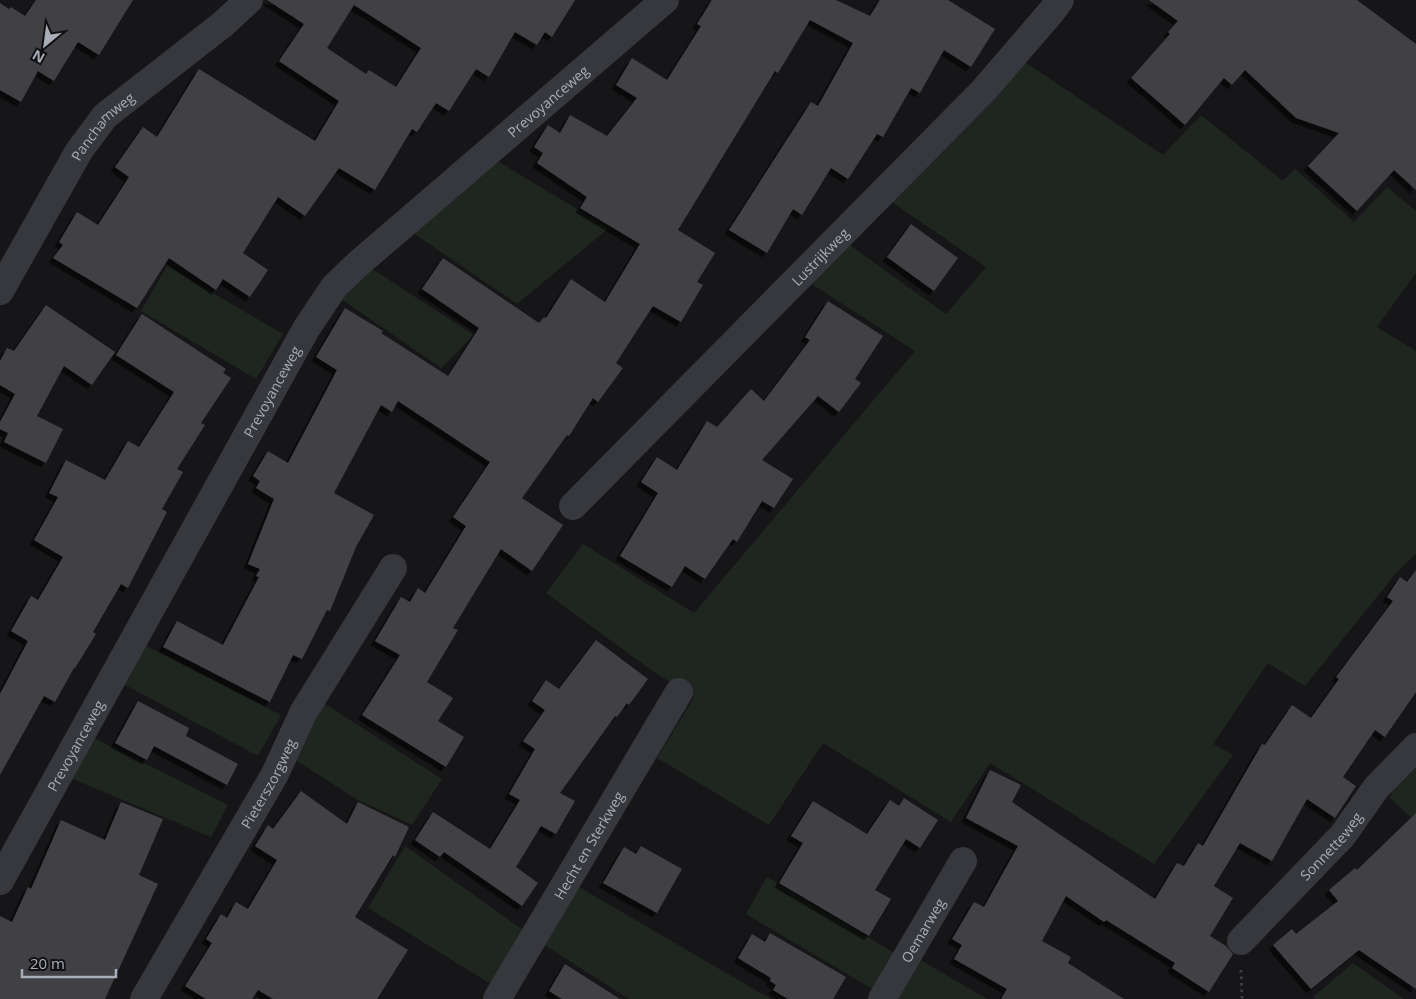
<svg xmlns="http://www.w3.org/2000/svg" width="1416" height="999" viewBox="0 0 1416 999" font-family="'Open Sans',sans-serif">
  <style>
    .green { fill: #1e261f }
    .building { fill: #404145; fill-rule: evenodd; filter: url(#shadow) }
    .lines { fill: none; stroke-linecap: round; stroke-linejoin: round }
    .path { stroke: #3d3f44; stroke-width: 3; stroke-dasharray: 2.5 4; stroke-linecap: butt }
    .street { stroke: #37383d; stroke-width: 28 }
    .labels { text-anchor: middle; dominant-baseline: central; stroke-width: 4; stroke-linejoin: round; paint-order: stroke }
    .street-label { font-size: 14px; fill: #a8adb8; stroke: #111113 }
  </style>
  <defs>
    <filter id="shadow"><feDropShadow dx="-4.5" dy="4.5" stdDeviation="0" flood-color="#0009"/></filter>
  </defs>
  <rect width="100%" height="100%" fill="#161618"/>
  <g class="green">
    <polygon points="1022,60 1163,155 1201,115 1283,181 1295,169 1354,222 1387,187 1416,211 1416,273 1377,327 1416,351 1416,554 1397,572 1305,686 1268,663 1213,744 1233,755 1154,864 990,763 951,822 823,743 769,825 657,758 694,697 651,670 546,593 583,544 694,613 915,351 804,279 844,241 946,314 986,267 889,200"/>
    <polygon points="489,156 609,228 517,304 400,224"/>
    <polygon points="363,263 474,335 441,368 334,294"/>
    <polygon points="167,266 283,334 256,379 141,311"/>
    <polygon points="135,640 281,715 258,756 114,679"/>
    <polygon points="319,700 442,779 412,825 356,799 285,753"/>
    <polygon points="84,733 228,805 211,837 61,774"/>
    <polygon points="1416,762 1416,822 1390,798 1394,788"/>
    <polygon points="405,846 526,932 494,986 368,908"/>
    <polygon points="767,877 896,954 874,990 746,914"/>
    <polygon points="574,884 771,999 629,999 541,943"/>
    <polygon points="914,956 987,999 890,999"/>
    <polygon points="1353,963 1404,999 1314,999 1313,997"/>
  </g>
  <g class="building">
    <polygon points="36,0 133,0 99,55 78,42 54,81 38,71 21,102 0,90 0,3 9,9 11,7 25,16"/>
    <path d="M 267,0 L 575,0 L 552,37 L 545,32 L 537,45 L 515,32 L 489,77 L 476,69 L 449,111 L 436,103 L 417,132 L 412,129 L 375,190 L 339,168 L 305,216 L 278,197 L 243,253 L 268,270 L 250,297 L 223,279 L 216,290 L 169,258 L 137,308 L 53,258 L 63,245 L 59,242 L 77,212 L 98,225 L 129,177 L 115,167 L 143,127 L 157,137 L 199,69 L 315,141 L 339,101 L 279,61 L 304,24 ZM 354,5 L 421,48 L 396,87 L 369,70 L 366,74 L 327,48 Z"/>
    <polygon points="712,0 836,0 870,16 880,0 948,0 995,29 971,67 944,50 920,93 911,88 883,137 877,134 848,179 831,168 802,215 793,209 767,253 729,230 811,102 818,106 853,43 810,20 778,73 775,71 678,230 715,253 697,282 703,285 681,322 653,306 616,363 623,368 598,402 593,398 569,436 567,435 522,498 563,525 532,571 501,549 453,628 458,630 427,682 453,698 438,721 464,737 446,767 362,715 400,655 375,641 401,597 410,602 418,588 425,593 466,526 453,517 490,462 398,401 392,412 381,405 334,493 374,515 356,547 330,611 327,610 302,659 293,655 270,702 163,647 177,621 223,645 259,577 256,576 260,569 248,564 274,499 256,488 260,481 253,476 268,451 288,463 337,370 316,357 345,308 383,331 381,333 448,376 479,328 422,289 443,258 539,323 544,317 546,318 571,279 605,302 640,244 580,208 587,197 537,163 543,153 534,147 548,125 560,133 570,115 607,136 637,98 616,85 632,58 667,80 701,26 697,24"/>
    <polygon points="1149,0 1357,0 1416,44 1416,190 1394,170 1357,211 1308,166 1339,133 1296,118 1245,70 1232,85 1224,78 1185,125 1131,78 1170,34 1168,32 1178,21"/>
    <polygon points="911,224 958,258 934,291 887,257"/>
    <polygon points="828,301 883,336 855,379 861,383 839,412 818,396 762,460 793,479 774,508 762,501 737,542 733,539 705,579 685,566 672,587 620,556 658,493 641,482 657,457 677,470 707,421 717,427 751,389 764,401 810,340 805,337"/>
    <polygon points="46,305 115,352 92,385 64,366 37,416 63,429 46,463 4,442 8,433 0,429 0,422 15,394 0,385 0,361 7,348 14,351"/>
    <polygon points="142,314 226,369 223,373 231,378 201,423 205,425 177,469 183,472 162,509 167,512 128,588 121,584 93,632 96,634 75,668 74,668 55,702 44,696 0,775 0,694 28,641 11,631 31,596 38,600 63,557 34,540 58,497 49,493 66,460 105,480 128,441 139,447 174,392 116,355"/>
    <polygon points="1416,570 1416,692 1385,737 1375,730 1343,777 1356,786 1335,818 1307,799 1272,861 1240,843 1214,886 1233,898 1210,936 1226,946 1233,954 1209,992 1172,968 1175,963 1106,920 1104,922 1066,896 1042,941 1071,957 1068,963 1124,999 1001,999 1007,989 954,959 962,945 952,939 974,902 984,907 1018,846 966,818 990,770 1021,785 1012,802 1155,899 1177,863 1184,866 1198,843 1203,846 1262,744 1265,745 1292,705 1311,718 1339,679 1336,677 1393,601 1387,597 1400,577 1407,582"/>
    <polygon points="596,640 648,679 629,705 627,703 617,717 615,716 560,793 575,801 556,834 541,826 516,867 538,883 522,906 444,852 440,857 415,840 433,812 490,849 520,800 509,794 535,749 523,741 545,710 532,701 546,680 559,689"/>
    <polygon points="138,701 189,728 186,736 238,764 227,785 154,746 147,760 115,743"/>
    <polygon points="301,791 347,824 358,802 409,827 395,857 393,855 355,917 408,950 377,999 273,999 258,990 252,999 206,999 185,986 212,943 206,939 221,914 227,918 236,902 248,909 277,860 255,846 268,825 273,829"/>
    <polygon points="904,798 938,820 920,848 906,839 875,890 891,899 869,936 779,883 803,843 791,836 813,801 867,834 890,800 899,806"/>
    <polygon points="121,802 163,819 139,875 158,884 105,999 0,999 0,916 12,922 28,887 31,889 61,820 105,840"/>
    <polygon points="1416,813 1416,989 1359,950 1311,989 1273,945 1292,929 1296,934 1338,901 1329,890 1355,868 1357,870"/>
    <polygon points="641,846 682,869 657,913 603,883 624,847 636,854"/>
    <polygon points="770,933 846,977 833,999 788,999 773,990 776,985 770,981 771,978 738,958 752,934 765,942"/>
    <polygon points="565,964 620,999 562,999 549,991"/>
  </g>
  <g class="lines">
    <polyline class="path" points="1241,970 1242,999"/>
    <g class="street">
      <path id="s1" d="M 0,291 L 79,151 L 105,116 L 223,24 L 249,0"/>
      <path id="s2" d="M 573,506 L 984,90 L 1052,11 L 1060,0"/>
      <path id="s3" d="M 0,881 L 306,329 L 334,287 L 359,263 L 665,0"/>
      <path id="s4" d="M 1241,941 L 1343,835 L 1376,788 L 1416,747"/>
      <path id="s5" d="M 144,999 L 275,774 L 303,713 L 393,568"/>
      <path id="s6" d="M 497,999 L 679,692"/>
      <path id="s7" d="M 882,999 L 963,861"/>
    </g>
  </g>
  <g class="labels">
    <g class="street-label">
      <text stroke="none"><textPath href="#s3" startOffset="965">Prevoyanceweg</textPath></text>
      <text stroke="none"><textPath href="#s1" startOffset="195">Panchamweg</textPath></text>
      <text stroke="none"><textPath href="#s2" startOffset="351">Lustrijkweg</textPath></text>
      <text stroke="none"><textPath href="#s3" startOffset="560">Prevoyanceweg</textPath></text>
      <text stroke="none"><textPath href="#s3" startOffset="155">Prevoyanceweg</textPath></text>
      <text stroke="none"><textPath href="#s5" startOffset="249">Pieterszorgweg</textPath></text>
      <text stroke="none"><textPath href="#s6" startOffset="179">Hecht en Sterkweg</textPath></text>
      <text stroke="none"><textPath href="#s4" startOffset="131">Sonnetteweg</textPath></text>
      <text stroke="none"><textPath href="#s7" startOffset="80">Oemarweg</textPath></text>
    </g>
  </g>
  <g transform="translate(45 45) rotate(209)" stroke="#111113" stroke-width="4" paint-order="stroke">
  <path d="M0-4L9 19L0 12L-9 19Z" fill="#a8adb8"/>
  <text y="-8" font-size="14" font-weight="bold" text-anchor="middle" fill="#a8adb8">N</text>
  </g>
  <path d="M22 969v8h94v-8" fill="none" stroke="#a8adb8" stroke-width="2.5"/>
  <text x="30" y="969" font-size="15" fill="#a8adb8" stroke="#111113" stroke-width="4" paint-order="stroke">20 m</text>
</svg>
